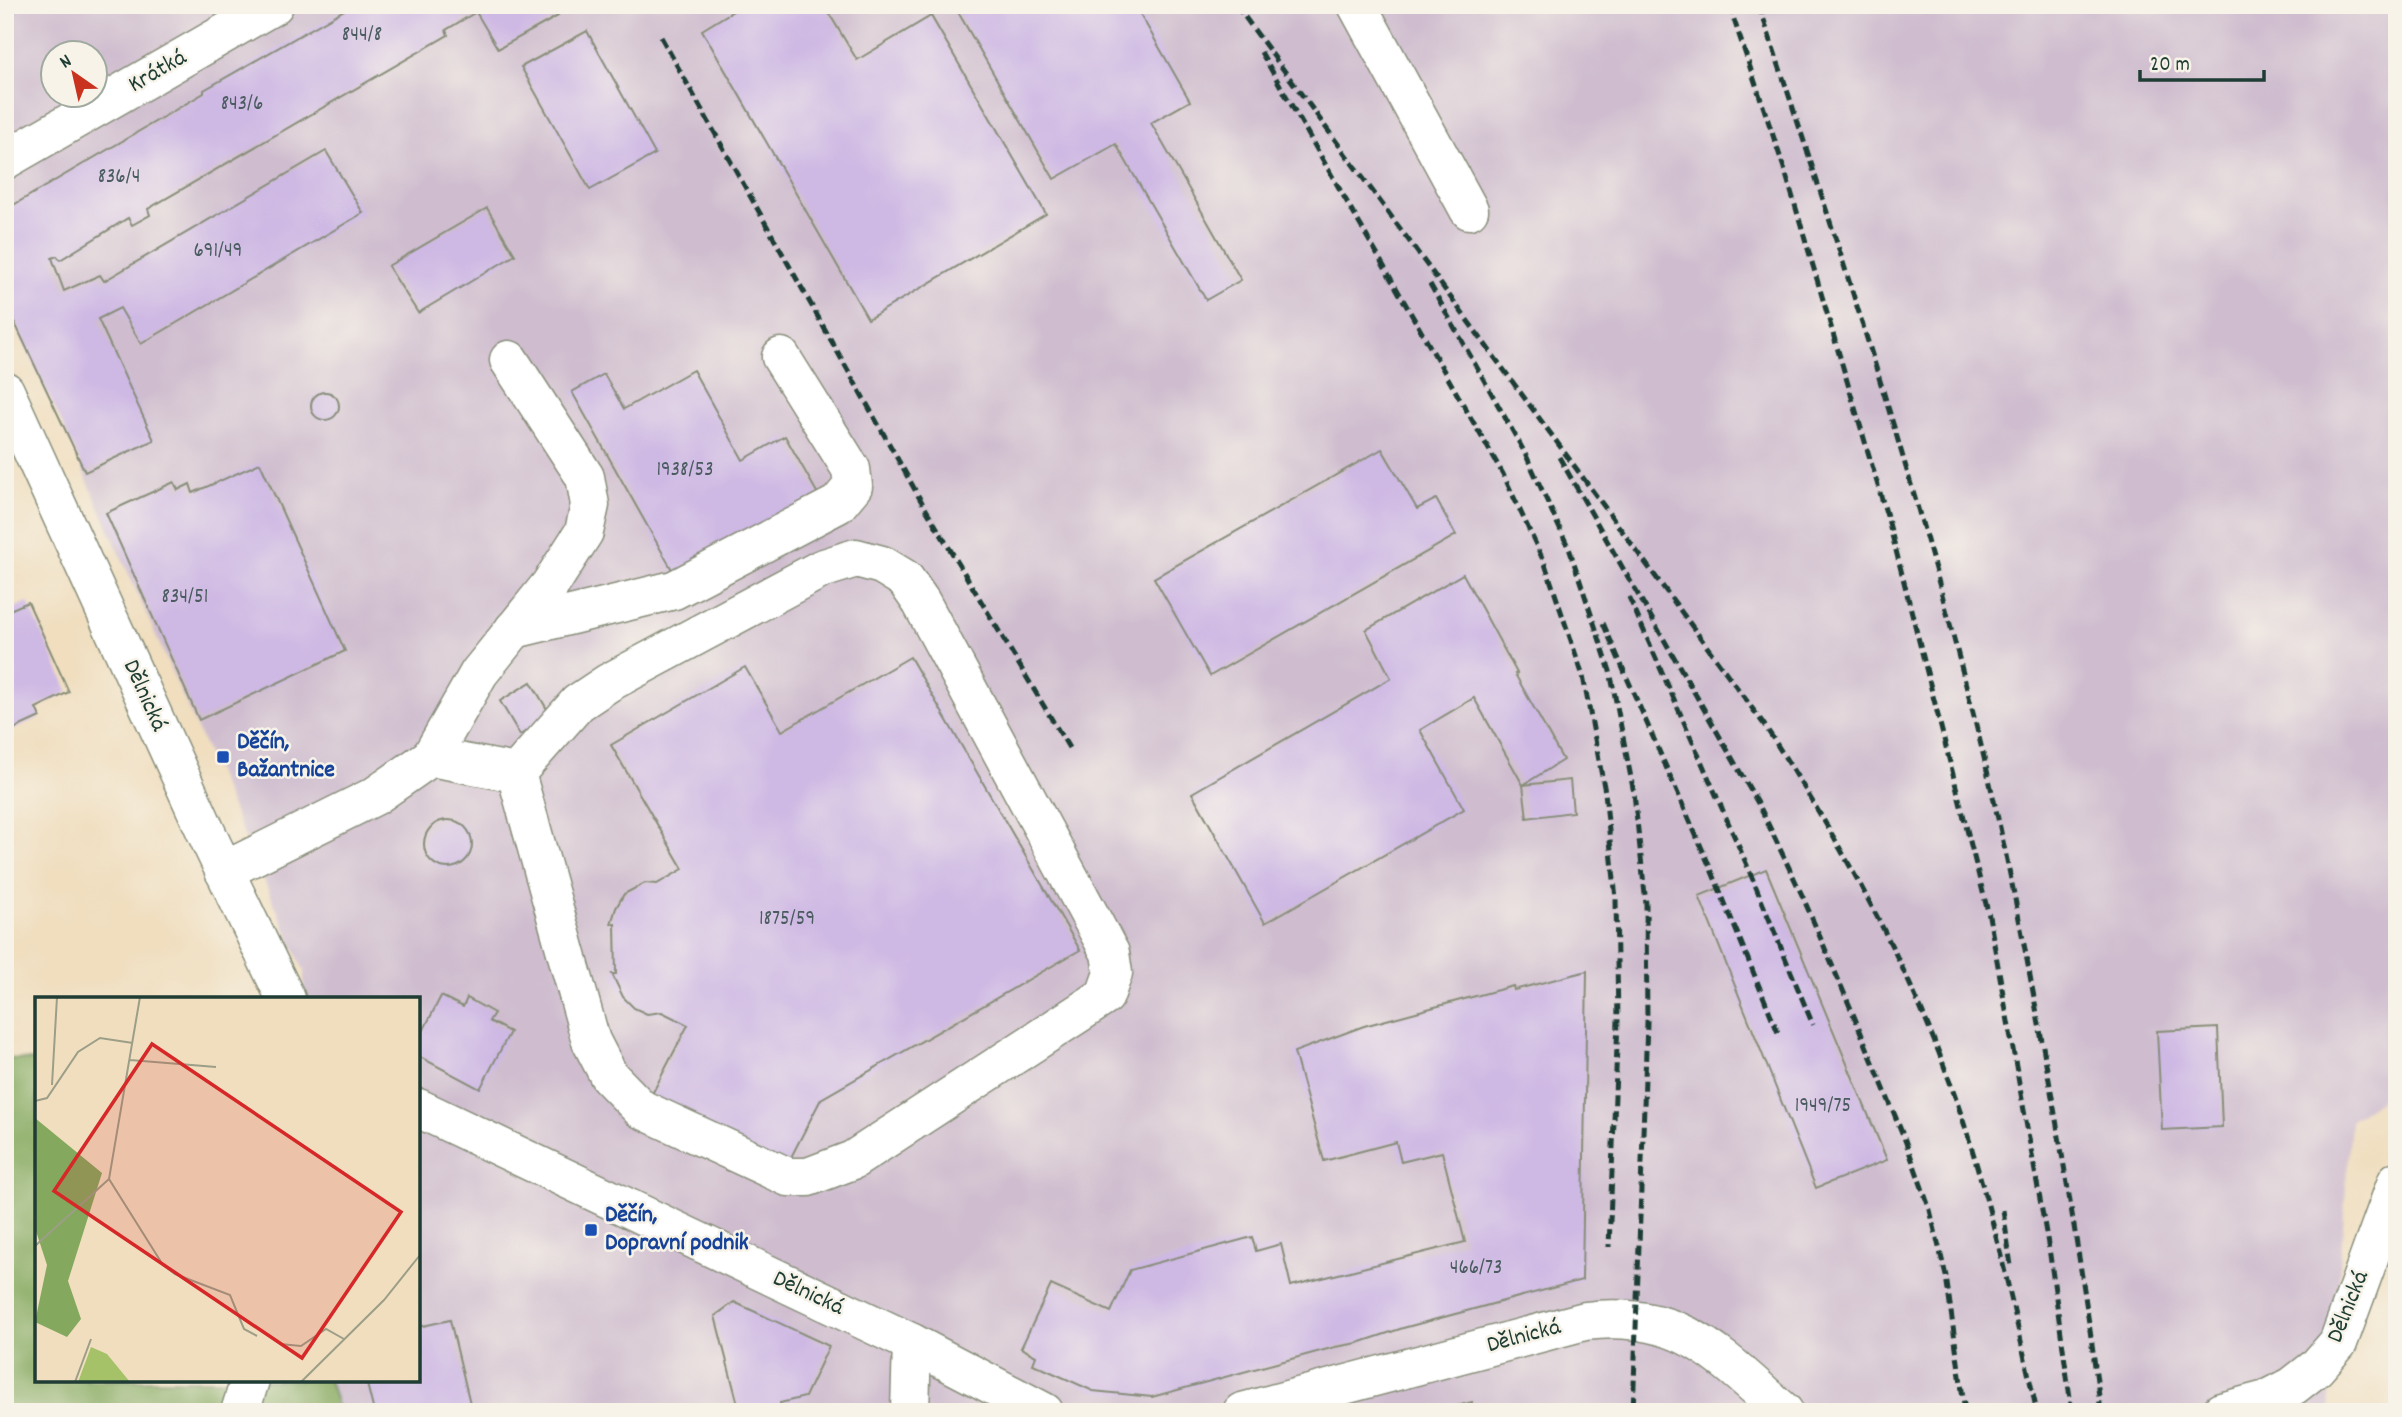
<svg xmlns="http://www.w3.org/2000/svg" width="2402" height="1417" viewBox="0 0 2402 1417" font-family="Dekko,sans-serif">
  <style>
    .industrial { fill: #cfbdcf; fill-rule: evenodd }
    .forest { fill: #84a85d; stroke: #527248; stroke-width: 2 }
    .building { fill: #ceb8e4 }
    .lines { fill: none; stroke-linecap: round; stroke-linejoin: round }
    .minor-casing { stroke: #888e7a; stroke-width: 41 }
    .minor { stroke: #fff; stroke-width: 38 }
    .rail { stroke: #1f3d34; stroke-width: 5; stroke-dasharray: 10 5; stroke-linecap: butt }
    .transit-dot { fill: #1a4fb4; stroke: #f7f3e8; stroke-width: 2.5 }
    .labels { text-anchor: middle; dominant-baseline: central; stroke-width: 5; stroke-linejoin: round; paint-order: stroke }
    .number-label { font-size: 21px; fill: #4b5c60 }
    .street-label { font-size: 24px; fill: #1f3d34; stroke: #f7f3e8 }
    .transit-label { font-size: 24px; font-weight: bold; fill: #164399; stroke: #f7f3e8; text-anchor: start }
    .inset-road { fill: none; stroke: #9c9e87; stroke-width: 2 }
    .view { fill: #d62828; fill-opacity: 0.15; stroke: #d62828; stroke-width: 3.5 }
    .inset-edge { fill: none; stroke: #1f3d34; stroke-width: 3.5 }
  </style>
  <rect width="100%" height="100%" fill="#f7f3e8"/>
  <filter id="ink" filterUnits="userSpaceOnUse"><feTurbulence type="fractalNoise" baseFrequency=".0143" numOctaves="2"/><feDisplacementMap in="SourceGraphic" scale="14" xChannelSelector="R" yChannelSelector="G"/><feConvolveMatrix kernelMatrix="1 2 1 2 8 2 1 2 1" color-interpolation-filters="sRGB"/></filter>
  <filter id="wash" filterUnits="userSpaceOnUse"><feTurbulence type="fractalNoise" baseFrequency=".00686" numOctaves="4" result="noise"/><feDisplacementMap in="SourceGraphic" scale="28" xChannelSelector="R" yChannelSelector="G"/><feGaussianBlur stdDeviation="1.57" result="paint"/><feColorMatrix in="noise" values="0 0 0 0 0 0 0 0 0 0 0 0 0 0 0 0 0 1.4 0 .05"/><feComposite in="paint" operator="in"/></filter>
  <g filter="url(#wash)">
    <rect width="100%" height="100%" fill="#f0debf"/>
    <path class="industrial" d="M 5,5 L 2397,5 L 2397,1088 L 2351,1120 L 2329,1412 L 334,1412 L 325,1380 L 418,1380 L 418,999 L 304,999 L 304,971 L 5,294 ZM 52,52 L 94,52 L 94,94 L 52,94 Z"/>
    <polygon class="forest" points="5,1058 37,1061 37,1380 329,1380 339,1412 5,1412"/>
    <g id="blocks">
      <g class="building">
        <polygon points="353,5 552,5 558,16 498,49 476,12 446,30 448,35 148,209 150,215 132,225 128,218 60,260 57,256 52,258 64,291 100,275 104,281 326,151 363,213 141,344 120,308 98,319 154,440 85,472 5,302 5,210 204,93 204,90"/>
        <polygon points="743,5 824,5 857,60 931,16 1046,214 868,319 702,30"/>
        <polygon points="954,5 1135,5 1190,101 1151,123 1241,280 1206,300 1116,144 1054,179"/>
        <polygon points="587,31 655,154 590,190 521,67"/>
        <polygon points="487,208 515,255 418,313 388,266"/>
        <polygon points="693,370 743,460 785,436 823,503 680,584 572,392 604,374 624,409"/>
        <circle cx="325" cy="406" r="14"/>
        <polygon points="1382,449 1417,509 1436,499 1456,535 1210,676 1154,578"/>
        <polygon points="260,463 345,651 199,720 106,513 174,482 178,490 190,484 193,493"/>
        <polygon points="1463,574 1517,673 1515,674 1563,760 1523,785 1474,698 1420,730 1464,809 1265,923 1192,793 1391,678 1366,630"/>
        <polygon points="28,602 69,692 36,708 40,717 5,733 5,612"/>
        <polygon points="910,657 1080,950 821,1099 786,1167 651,1096 688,1025 662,1012 647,1014 634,1008 623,997 612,974 616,974 615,924 611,924 616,908 624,894 645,883 657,884 683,869 611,745 745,667 782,731"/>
        <polygon points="531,682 551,716 520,735 500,701"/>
        <polygon points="1570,780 1573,812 1527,818 1523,785"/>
        <circle cx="448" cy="844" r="24"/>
        <polygon points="1766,869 1887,1160 1816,1188 1699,896"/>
        <polygon points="1587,971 1582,1280 1403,1328 1358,1343 1335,1347 1152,1397 1093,1391 1033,1364 1036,1356 1021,1348 1051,1285 1111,1312 1130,1270 1252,1237 1256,1251 1281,1244 1291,1286 1465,1242 1442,1152 1401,1162 1396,1142 1324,1161 1294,1052 1364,1026 1513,986 1514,990"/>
        <polygon points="441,996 463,1007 467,998 494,1013 489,1021 510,1032 480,1089 418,1056 418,1041"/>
        <polygon points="2218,1028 2222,1127 2162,1130 2157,1031"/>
        <polygon points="734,1302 829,1346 805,1397 780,1403 782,1412 740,1412 715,1316"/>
        <polygon points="450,1320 472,1412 374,1412 366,1380 418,1380 418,1327"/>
        <polygon points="1472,1402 1474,1412 1438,1412 1438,1411"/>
      </g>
    </g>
  </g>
  <g filter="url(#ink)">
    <use href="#blocks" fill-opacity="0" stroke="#888e7a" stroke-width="2"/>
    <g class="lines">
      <g class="minor-casing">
        <g id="minor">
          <polyline points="1357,5 1469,210"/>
          <polyline points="5,160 274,5"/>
          <polyline points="5,391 212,845 286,999"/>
          <polyline points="514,629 674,590 838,504 853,486 851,469 781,357"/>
          <polyline points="431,757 516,773 578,703 608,683 821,569 856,558 882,565 905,579 921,602 1110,953 1113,973 1105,996 853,1160 808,1177 788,1177 641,1109 609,1076 591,1041 516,773"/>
          <polyline points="224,871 375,796 431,757 479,673 550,585 584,532 590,505 585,477 509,360"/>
          <polyline points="418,1108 912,1343 1044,1412"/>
          <polyline points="240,1412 250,1380"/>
          <polyline points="910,1412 912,1343"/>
          <path d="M 1242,1412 L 1585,1321 C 1680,1309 1718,1354 1784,1412"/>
          <polyline points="2221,1412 2266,1400 2293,1386 2316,1368 2338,1343 2397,1181"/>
        </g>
      </g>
      <use href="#minor" class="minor"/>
      <g class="rail">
        <path d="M 1236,5 L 1763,723 C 1835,833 1901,950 1947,1074 C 1987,1183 2011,1298 2037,1412"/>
        <polyline points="1729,5 1785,171 1889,523 1989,916 2050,1255 2072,1412"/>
        <path d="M 1759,5 C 1837,240 1914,476 1974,717 C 2000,820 2021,925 2040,1030 C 2063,1157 2085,1284 2101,1412"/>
        <polyline points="661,37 924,506 1069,748"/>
        <polyline points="1261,52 1503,474 1545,564 1583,676 1605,792 1616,899 1618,1020 1609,1247"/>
        <polyline points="1430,284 1525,453 1570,551 1610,671 1634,793 1646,904 1647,1022 1633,1412"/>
        <polyline points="1559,457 1759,805 1802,895 1854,1016 1905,1140 1930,1210 1946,1276 1965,1412"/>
        <polyline points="1629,597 1746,863 1813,1025"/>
        <polyline points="1603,623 1713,874 1779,1035"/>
        <polyline points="2003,1210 2011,1266"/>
      </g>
    </g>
  </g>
  <g class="transit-dot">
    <rect x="216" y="750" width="14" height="14" rx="3.5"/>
    <rect x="584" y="1223" width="14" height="14" rx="3.5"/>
  </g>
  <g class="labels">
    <g class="number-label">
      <text x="362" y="36">844/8</text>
      <text x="242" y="105">843/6</text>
      <text x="119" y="178">836/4</text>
      <text x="218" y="252">691/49</text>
      <text x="685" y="471">1938/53</text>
      <text x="185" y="598">834/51</text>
      <text x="787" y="920">1875/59</text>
      <text x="1823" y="1107">1949/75</text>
      <text x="1476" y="1269">466/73</text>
    </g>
    <g class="street-label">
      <text transform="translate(158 72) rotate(-30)">Krátká</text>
      <text transform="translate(144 696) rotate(66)">Dělnická</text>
      <text transform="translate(808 1294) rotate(25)">Dělnická</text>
      <text transform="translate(2349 1307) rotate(-68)">Dělnická</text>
      <text transform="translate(1524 1337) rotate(-15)">Dělnická</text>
    </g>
    <g class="transit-label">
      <text x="237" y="743">Děčín,<tspan x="237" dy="28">Bažantnice</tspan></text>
      <text x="605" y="1216">Děčín,<tspan x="605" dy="28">Dopravní podnik</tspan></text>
    </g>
  </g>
  <g transform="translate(35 997)">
    <rect width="385" height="385" fill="#f0debf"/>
    <path d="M 56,350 L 72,357 L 95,385 L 43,385 Z" fill="#a5c269"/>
    <path d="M 0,121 L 67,176 L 33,284 L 46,322 L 32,340 L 0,325 L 12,268 L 0,231 Z" fill="#84a85d"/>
    <path class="inset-road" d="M 105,0 L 74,182 L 128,268 L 140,277 L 195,298 L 209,332 L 222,339M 95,63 L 181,70M 17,88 L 22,0M 0,104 L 12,101 L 43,55 L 65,41 L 98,46M 0,249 L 74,182M 245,347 L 266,349 L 291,332 L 309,342M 40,385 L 56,342M 266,385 L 349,303 L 385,258"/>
    <path class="view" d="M 117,47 L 366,215 L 267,361 L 19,194 Z"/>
    <rect width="385" height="385" class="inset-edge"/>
  </g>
  <rect width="2402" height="1417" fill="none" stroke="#f7f3e8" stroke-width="28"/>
  <g transform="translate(74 74) rotate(326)"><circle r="33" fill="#f7f3e8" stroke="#a1aaa0" stroke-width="2"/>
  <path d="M0-5L12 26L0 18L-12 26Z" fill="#c8321e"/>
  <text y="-10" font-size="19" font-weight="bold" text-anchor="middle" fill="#1f3d34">N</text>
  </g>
  <path d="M2140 70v10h124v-10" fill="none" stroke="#1f3d34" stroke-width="3.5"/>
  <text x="2150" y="70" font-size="21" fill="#1f3d34" stroke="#f7f3e8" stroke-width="5" paint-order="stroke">20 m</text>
</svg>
